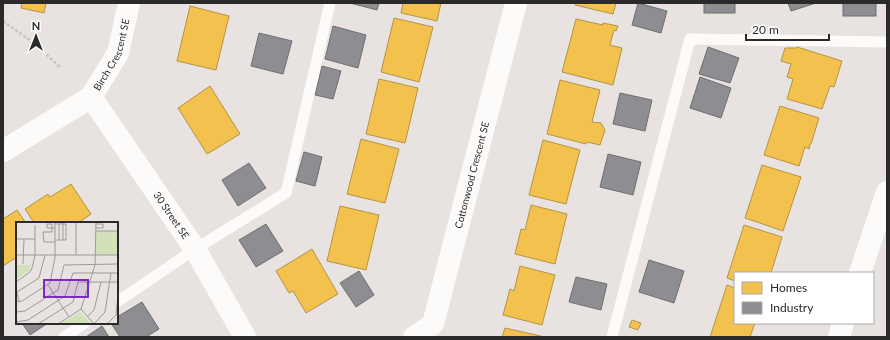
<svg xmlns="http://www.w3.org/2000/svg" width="890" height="340" viewBox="0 0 890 340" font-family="Lato,sans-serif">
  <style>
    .homes { fill: #f2c14e; stroke: #b69443 }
    .industry { fill: #8d8d92; stroke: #6f6f73 }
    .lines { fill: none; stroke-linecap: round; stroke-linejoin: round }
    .path { stroke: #c6c5c5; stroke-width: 2.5; stroke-dasharray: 3 2; stroke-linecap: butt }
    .service { stroke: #fcfbfa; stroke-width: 11 }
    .minor { stroke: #fcfbfa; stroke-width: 22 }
    .labels { text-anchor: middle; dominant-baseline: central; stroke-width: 4; stroke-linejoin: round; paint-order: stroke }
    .street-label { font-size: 10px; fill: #2a2a2a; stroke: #fff }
    .inset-road { fill: none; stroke: #9c9997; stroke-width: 1 }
    .view { fill: #7b2cbf; fill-opacity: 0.15; stroke: #7b2cbf; stroke-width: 2 }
    .inset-edge { fill: none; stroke: #2a2a2a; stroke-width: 2 }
  </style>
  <rect width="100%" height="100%" fill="#e8e3e0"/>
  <g class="homes">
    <polygon points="22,3 46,3 44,13 21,8"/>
    <polygon points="403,3 441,3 437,21 401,13"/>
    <polygon points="575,3 616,3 613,14 575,5"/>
    <polygon points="190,6 229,16 216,70 177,61"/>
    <polygon points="394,18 433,27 419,82 381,72"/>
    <polygon points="576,19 603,25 603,23 618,26 616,31 614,30 610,45 622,48 613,85 562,72"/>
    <polygon points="797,47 842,61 834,87 830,86 822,109 787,99 793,79 787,77 791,64 781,61 785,48 796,48"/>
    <polygon points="379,79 418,88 405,143 366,134"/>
    <polygon points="560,80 600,90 592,122 601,123 605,130 600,145 587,142 586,144 547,134"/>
    <polygon points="210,86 240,134 207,154 178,108"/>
    <polygon points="780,106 819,118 811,144 810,144 809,149 805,147 799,166 764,155"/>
    <polygon points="361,139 399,149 385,203 347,194"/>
    <polygon points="543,140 580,150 566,204 529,195"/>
    <polygon points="762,165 801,177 783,231 745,218"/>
    <polygon points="71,184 91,214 78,223 34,223 25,209 48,194 50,197"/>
    <polygon points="531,205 567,214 555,264 515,254 521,229 525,230"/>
    <polygon points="340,206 379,215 366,270 327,261"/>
    <polygon points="17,210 26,223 17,223 17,257 3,266 3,219"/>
    <polygon points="744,225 782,237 771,273 735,273 735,281 727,278"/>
    <polygon points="312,249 338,294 306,313 293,291 289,293 276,271"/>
    <polygon points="520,266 555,275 542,325 503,315 510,289 514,291"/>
    <polygon points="727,285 735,288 735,323 755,323 750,337 710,337"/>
    <polygon points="632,320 641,323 638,330 629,327"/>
    <polygon points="505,328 545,337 502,337"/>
  </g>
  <g class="industry">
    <polygon points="350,3 379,3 377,10"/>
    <polygon points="638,3 667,11 661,33 632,25"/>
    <rect x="704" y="3" width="31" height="10"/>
    <polygon points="788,3 816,3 791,11"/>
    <rect x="843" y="3" width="33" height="13"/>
    <polygon points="333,26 366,35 358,68 325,59"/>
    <polygon points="259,33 292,41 283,74 251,66"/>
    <polygon points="708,47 739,58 730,83 699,74"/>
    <polygon points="322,66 341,71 333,99 315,95"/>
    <polygon points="700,77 731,88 721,118 690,108"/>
    <polygon points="620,93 652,100 645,131 613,124"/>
    <polygon points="304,152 322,157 315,186 296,181"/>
    <polygon points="608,154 641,162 633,195 600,187"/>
    <polygon points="249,163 266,188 238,206 222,180"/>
    <polygon points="266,224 283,251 256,267 239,240"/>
    <polygon points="649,260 684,271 674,303 639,292"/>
    <polygon points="359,271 374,295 356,307 340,283"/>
    <polygon points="576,277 607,284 601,310 569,302"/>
    <polygon points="142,302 159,329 146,337 120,337 111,323 117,323 117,317"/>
    <polygon points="22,323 48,323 30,335"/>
    <polygon points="102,326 109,337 86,337"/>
  </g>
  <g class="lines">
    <polyline class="path" points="3,21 34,43 61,68"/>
    <g class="service">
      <polyline points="117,302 195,249 286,193 330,3"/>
      <polyline points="64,337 85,323"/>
      <polyline points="612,337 690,39 887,42"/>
    </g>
    <g class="minor">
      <path id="s1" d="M 91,97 L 195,249 L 245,337"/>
      <path id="s2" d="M 3,151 L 91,97 L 118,53 L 129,3"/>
      <polyline points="860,273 887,192"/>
      <path id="s3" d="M 414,337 L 433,324 L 516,3"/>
      <polyline points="839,337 843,323"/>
    </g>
  </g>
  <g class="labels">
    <g class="street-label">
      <text stroke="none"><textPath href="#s2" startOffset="151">Birch Crescent SE</textPath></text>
      <text stroke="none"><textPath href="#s3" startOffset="177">Cottonwood Crescent SE</textPath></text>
      <text stroke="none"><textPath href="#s1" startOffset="143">30 Street SE</textPath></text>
    </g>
  </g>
  <g transform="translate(16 222)">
    <rect width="102" height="102" fill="#e8e3e0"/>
    <path d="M 80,9 L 102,9 L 102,33 L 80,33 ZM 0,43 L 15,43 L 13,49 L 0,57 ZM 64,90 L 75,102 L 44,102 Z" fill="#d3e1bb"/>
    <path class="inset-road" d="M 60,0 L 60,33M 39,2 L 50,2 L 50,18 L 47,18M 80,6 L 87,6 L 87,2 L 80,2M 80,9 L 102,9M 36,10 L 27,10 L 28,20 L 39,20M 36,10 L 36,2 L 31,2 L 31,6 L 39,6M 0,17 L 19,17M 39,18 L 47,18 L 47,0M 43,18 L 43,2M 0,33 L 102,33M 7,42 L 8,17M 0,60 L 14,50 L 16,46 L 19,33 L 19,3M 32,63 L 53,95M 0,67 L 3,79M 1,70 L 23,56 L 29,33M 0,80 L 6,79 L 34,61 L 39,35 L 39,0M 65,87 L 78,102M 0,90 L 9,89 L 42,68 L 48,43 L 102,42M 71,95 L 78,88 L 85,60M 0,100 L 12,98 L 49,74 L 57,51 L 102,51M 22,102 L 57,80 L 62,60 L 102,60M 42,102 L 65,87 L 79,43 L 80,0M 78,102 L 89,90 L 95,51M 91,102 L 100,93 L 102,73"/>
    <path class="view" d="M 28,58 L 72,58 L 72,75 L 28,75 Z"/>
    <rect width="102" height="102" class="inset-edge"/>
  </g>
  <rect width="890" height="340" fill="none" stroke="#2a2a2a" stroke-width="8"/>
  <rect x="734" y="272" width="140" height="52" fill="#ffffff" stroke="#aaaaaa"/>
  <rect x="742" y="282" width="20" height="12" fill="#f2c14e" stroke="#aaaaaa"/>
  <text x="770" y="292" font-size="12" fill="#2a2a2a">Homes</text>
  <rect x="742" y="302" width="20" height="12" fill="#8d8d92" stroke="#aaaaaa"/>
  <text x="770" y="312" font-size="12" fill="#2a2a2a">Industry</text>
  <g transform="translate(36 36)" stroke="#ffffff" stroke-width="3" paint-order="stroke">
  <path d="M0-3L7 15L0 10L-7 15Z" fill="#2a2a2a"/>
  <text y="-6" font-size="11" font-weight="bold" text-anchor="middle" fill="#2a2a2a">N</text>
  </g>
  <path d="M746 34v6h83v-6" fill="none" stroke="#2a2a2a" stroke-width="2"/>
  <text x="752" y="34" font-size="12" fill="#2a2a2a" stroke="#ffffff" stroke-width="3" paint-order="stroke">20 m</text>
</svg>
